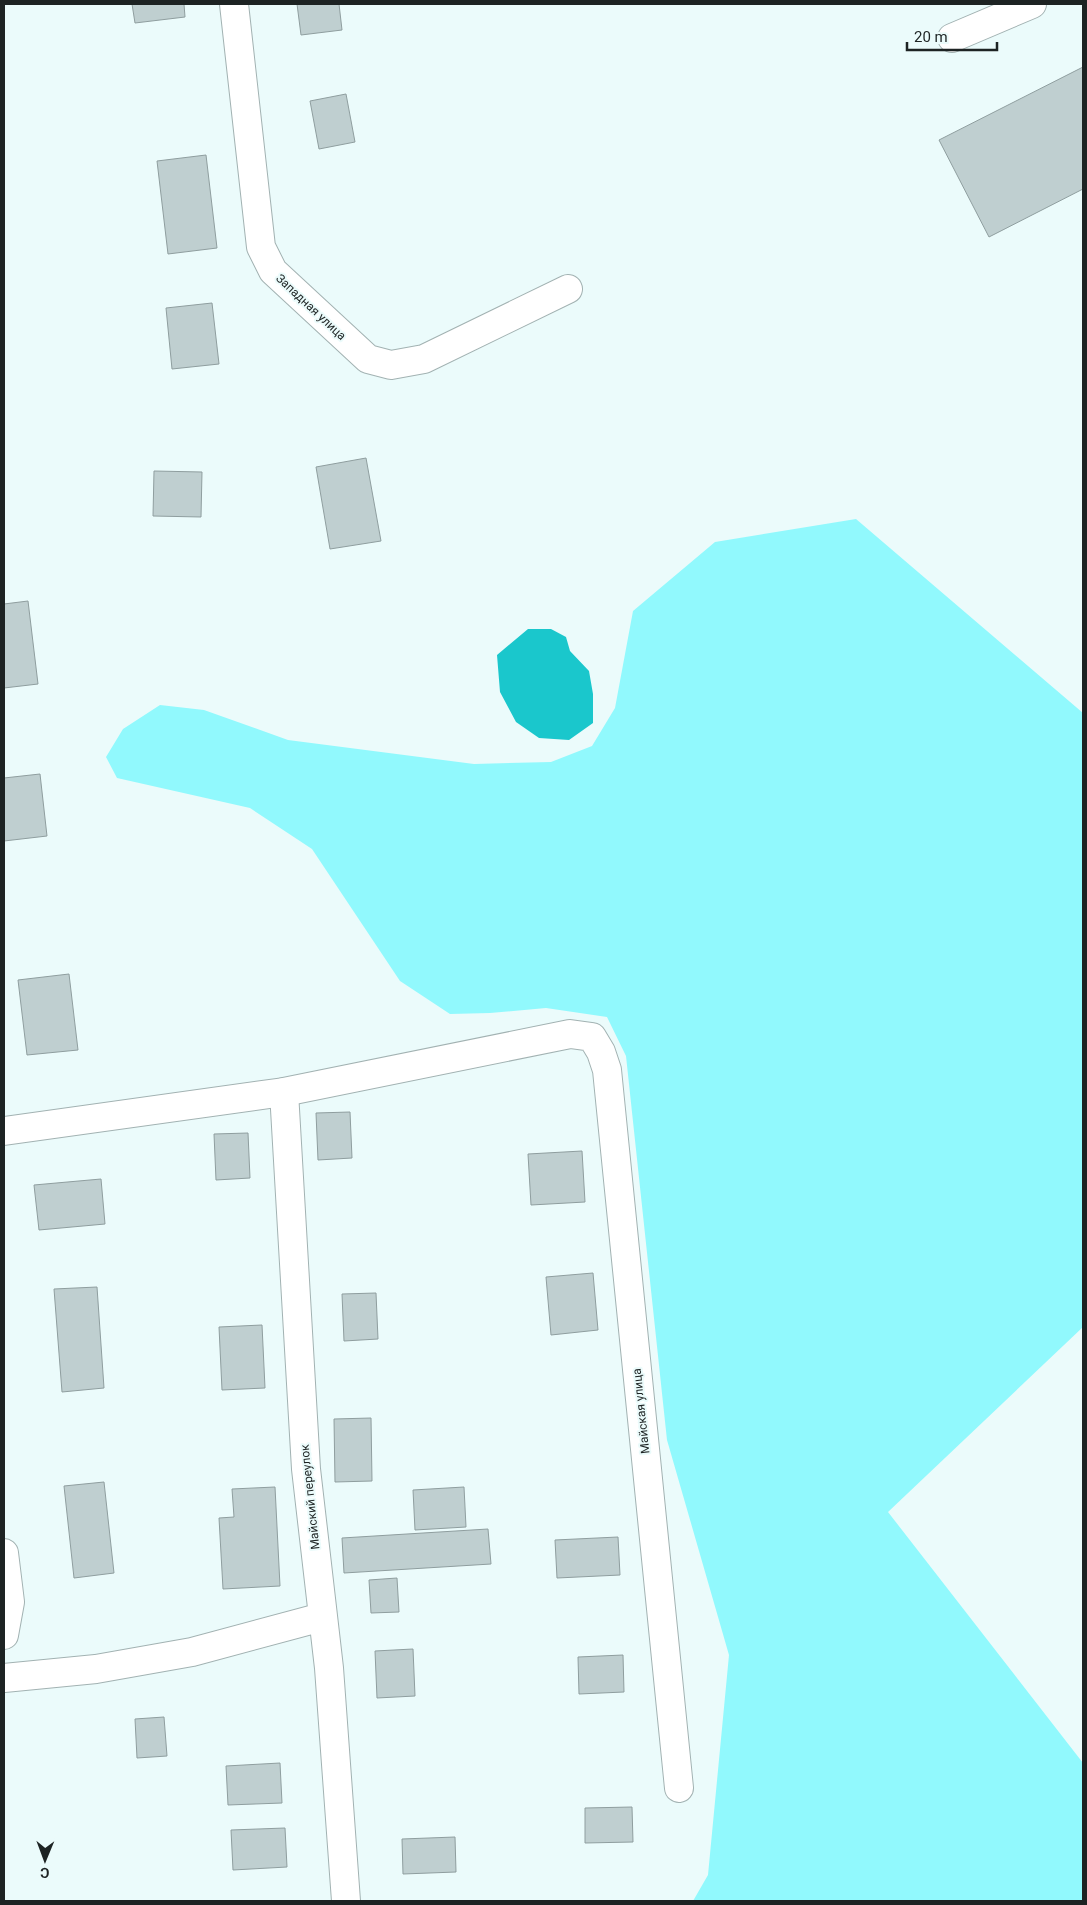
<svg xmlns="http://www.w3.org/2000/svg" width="1087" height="1905" viewBox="0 0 1087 1905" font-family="Roboto,sans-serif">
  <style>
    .green { fill: #91f9fd }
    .water { fill: #1ac7cc }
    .building { fill: #bfcfd0; stroke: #8f9e9f }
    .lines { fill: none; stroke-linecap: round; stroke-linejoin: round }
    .minor-casing { stroke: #a2b2b2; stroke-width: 30 }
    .minor { stroke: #fff; stroke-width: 28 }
    .labels { text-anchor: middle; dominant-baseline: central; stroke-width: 4; stroke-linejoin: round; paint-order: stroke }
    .street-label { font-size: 12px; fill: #1d2323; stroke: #ebfbfb }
  </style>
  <rect width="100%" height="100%" fill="#ebfbfb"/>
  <polygon class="green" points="856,519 1083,713 1083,1327 888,1512 1083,1763 1083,1901 693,1901 708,1875 729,1655 667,1440 626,1056 607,1017 546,1008 490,1013 450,1014 400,981 312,849 250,808 117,778 106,757 123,729 160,705 204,710 288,740 474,764 551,762 592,746 615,708 633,611 715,542"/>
  <polygon class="water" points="528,629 551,629 566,637 570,651 589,671 593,694 593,723 569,740 539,738 516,722 500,692 497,655"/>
  <g class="building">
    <polygon points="132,4 184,4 185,17 135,23"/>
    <polygon points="297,4 339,4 342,30 301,35"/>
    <polygon points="1083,67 1083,189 989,237 939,140"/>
    <polygon points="346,94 355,142 319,149 310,101"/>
    <polygon points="206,155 217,248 168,254 157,161"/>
    <polygon points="212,303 219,364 172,369 166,308"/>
    <polygon points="366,458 381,541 330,549 316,467"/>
    <polygon points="154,471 202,472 201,517 153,516"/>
    <polygon points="28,601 38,684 4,688 4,604"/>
    <polygon points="40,774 47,836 4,841 4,778"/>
    <polygon points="69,974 78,1050 27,1055 18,980"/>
    <polygon points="350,1112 352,1158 318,1160 316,1113"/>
    <polygon points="248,1133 250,1178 216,1180 214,1134"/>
    <polygon points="582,1151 585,1202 531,1205 528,1154"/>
    <polygon points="101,1179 105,1224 39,1230 34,1185"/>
    <polygon points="593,1273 598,1330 551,1335 546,1277"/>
    <polygon points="97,1287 104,1388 62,1392 54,1289"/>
    <polygon points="376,1293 378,1339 344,1341 342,1294"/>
    <polygon points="262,1325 265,1388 222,1390 219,1327"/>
    <polygon points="371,1418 372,1481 335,1482 334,1419"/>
    <polygon points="104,1482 114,1573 74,1578 64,1486"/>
    <polygon points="275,1487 280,1586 223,1589 219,1518 234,1517 232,1489"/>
    <polygon points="464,1487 466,1527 415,1530 413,1490"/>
    <polygon points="488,1529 491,1564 344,1573 342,1538"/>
    <polygon points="618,1537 620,1575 557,1578 555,1540"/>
    <polygon points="397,1578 399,1612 371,1613 369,1580"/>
    <polygon points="413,1649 415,1696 377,1698 375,1651"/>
    <polygon points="623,1655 624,1692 579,1694 578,1657"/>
    <polygon points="164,1717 167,1756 137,1758 135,1719"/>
    <polygon points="280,1763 282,1803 228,1805 226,1766"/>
    <polygon points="632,1807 633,1842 585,1843 585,1808"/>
    <polygon points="285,1828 287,1867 233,1870 231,1830"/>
    <polygon points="455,1837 456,1872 403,1874 402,1839"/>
  </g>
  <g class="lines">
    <g class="minor-casing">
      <g id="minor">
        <polyline points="234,4 261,247 273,271 368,359 391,365 424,359 568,289"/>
        <polyline points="952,38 1032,4"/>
        <polyline points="284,1092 306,1469 329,1668 346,1901"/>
        <polyline points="4,1131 284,1092 570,1034 592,1037 601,1052 607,1070 679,1788"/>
        <polyline points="4,1553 10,1602 4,1635"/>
        <polyline points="4,1678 96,1669 192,1652 322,1617"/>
      </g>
    </g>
    <use href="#minor" class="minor"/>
  </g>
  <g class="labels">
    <g class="street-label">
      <text transform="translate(311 307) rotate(43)">Западная улица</text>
      <text transform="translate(641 1411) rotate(-96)">Майская улица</text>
      <text transform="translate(310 1497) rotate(-96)">Майский переулок</text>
    </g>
  </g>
  <rect width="1087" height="1905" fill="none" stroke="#1d2323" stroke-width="10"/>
  <g transform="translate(45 1860) rotate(181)" stroke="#ebfbfb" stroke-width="4" paint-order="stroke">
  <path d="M0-4L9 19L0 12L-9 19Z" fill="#1d2323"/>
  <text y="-8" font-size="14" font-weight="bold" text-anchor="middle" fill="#1d2323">С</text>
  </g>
  <path d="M907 42v8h90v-8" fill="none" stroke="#1d2323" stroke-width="2.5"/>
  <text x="914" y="42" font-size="15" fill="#1d2323" stroke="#ebfbfb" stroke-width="4" paint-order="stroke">20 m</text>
</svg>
